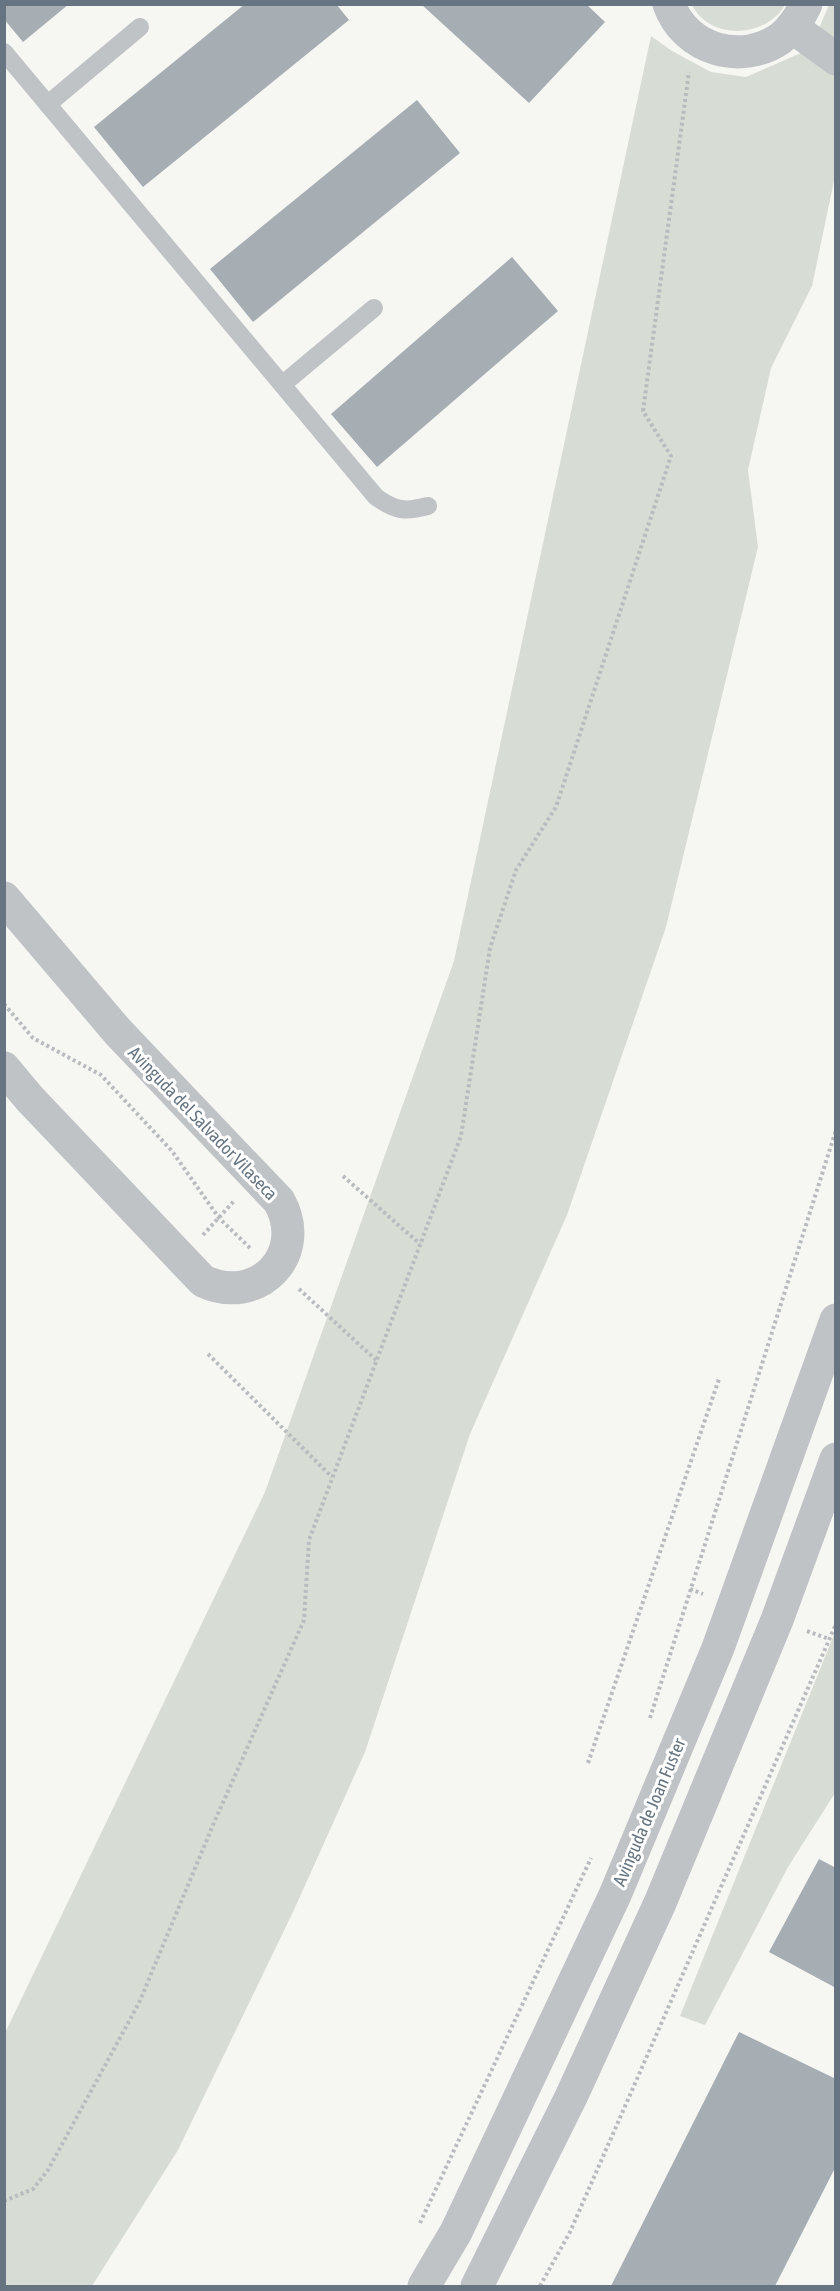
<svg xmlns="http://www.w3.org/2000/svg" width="840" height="2291" viewBox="0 0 840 2291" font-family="'Asap Condensed',sans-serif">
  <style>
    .green { fill: #d7dcd4 }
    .building { fill: #a6adb3 }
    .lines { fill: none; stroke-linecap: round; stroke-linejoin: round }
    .path { stroke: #b9bcbe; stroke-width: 4; stroke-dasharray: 3 3; stroke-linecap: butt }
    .lane { stroke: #bfc3c6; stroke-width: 18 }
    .street { stroke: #bfc3c6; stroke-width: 33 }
    .labels { text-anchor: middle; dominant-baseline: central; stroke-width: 6; stroke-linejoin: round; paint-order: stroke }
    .street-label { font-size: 18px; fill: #677582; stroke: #fff }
  </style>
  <rect width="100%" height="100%" fill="#f6f6f3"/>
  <g class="green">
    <path d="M 692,5 L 785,5 C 766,38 710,41 692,5 Z"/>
    <polygon points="829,5 835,5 835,176 812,286 771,368 748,470 758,547 666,927 567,1215 470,1434 365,1752 293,1912 178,2150 92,2286 5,2286 4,2035 265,1492 454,961 651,36 672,51 711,72 746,77 810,49"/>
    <polygon points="835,1632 835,1793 788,1867 705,2025 680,2016"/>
  </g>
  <g class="building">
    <polygon points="4,4 69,4 23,42 4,19"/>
    <polygon points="245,4 336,4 349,20 143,187 94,127"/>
    <polygon points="421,4 586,4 605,22 529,103"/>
    <polygon points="417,100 460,153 253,322 210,269"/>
    <polygon points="512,257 558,311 377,467 331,414"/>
    <polygon points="819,1859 836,1868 836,1988 769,1952"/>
    <polygon points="739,2032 836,2079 836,2166 775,2286 611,2286"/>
  </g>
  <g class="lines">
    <g class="path">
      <polyline points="4,1004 33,1038 101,1075 172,1151 219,1218 250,1248"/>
      <polyline points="343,1176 420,1244"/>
      <polyline points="203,1235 234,1201"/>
      <polyline points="299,1289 376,1360"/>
      <polyline points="208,1354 332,1477"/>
      <polyline points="690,1589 703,1594"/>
      <polyline points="807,1631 829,1639"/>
      <polyline points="650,1718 836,1130"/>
      <polyline points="588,1763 719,1379"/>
      <polyline points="4,2201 33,2189 48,2170 139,2003 213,1825 304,1620 309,1540 461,1136 490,948 516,870 556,807 671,456 643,411 689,72"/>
      <polyline points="420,2223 591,1858"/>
      <polyline points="540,2286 570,2232 836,1624"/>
    </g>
    <g class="lane">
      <path d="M 4,52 L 376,497 C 396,511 405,512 428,506"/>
      <polyline points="48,104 140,27"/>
      <polyline points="283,384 374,308"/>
    </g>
    <g class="street">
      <path d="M 669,4 C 685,50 742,66 781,38 C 792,29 800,17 806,4"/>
      <polyline points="792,27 836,59"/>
      <path d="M 4,898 L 118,1032 L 279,1201 C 309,1254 258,1307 203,1281 L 30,1099 L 4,1068"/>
      <polyline points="424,2286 456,2232 615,1895 718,1648 836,1320"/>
      <polyline points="477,2286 571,2097 660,1903 777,1620 836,1459"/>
    </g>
  </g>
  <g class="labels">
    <g class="street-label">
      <text transform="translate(203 1123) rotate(46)">Avinguda del Salvador Vilaseca</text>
      <text transform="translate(649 1812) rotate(-67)">Avinguda de Joan Fuster</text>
    </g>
  </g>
  <rect width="840" height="2291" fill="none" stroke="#677582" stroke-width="12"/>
</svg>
